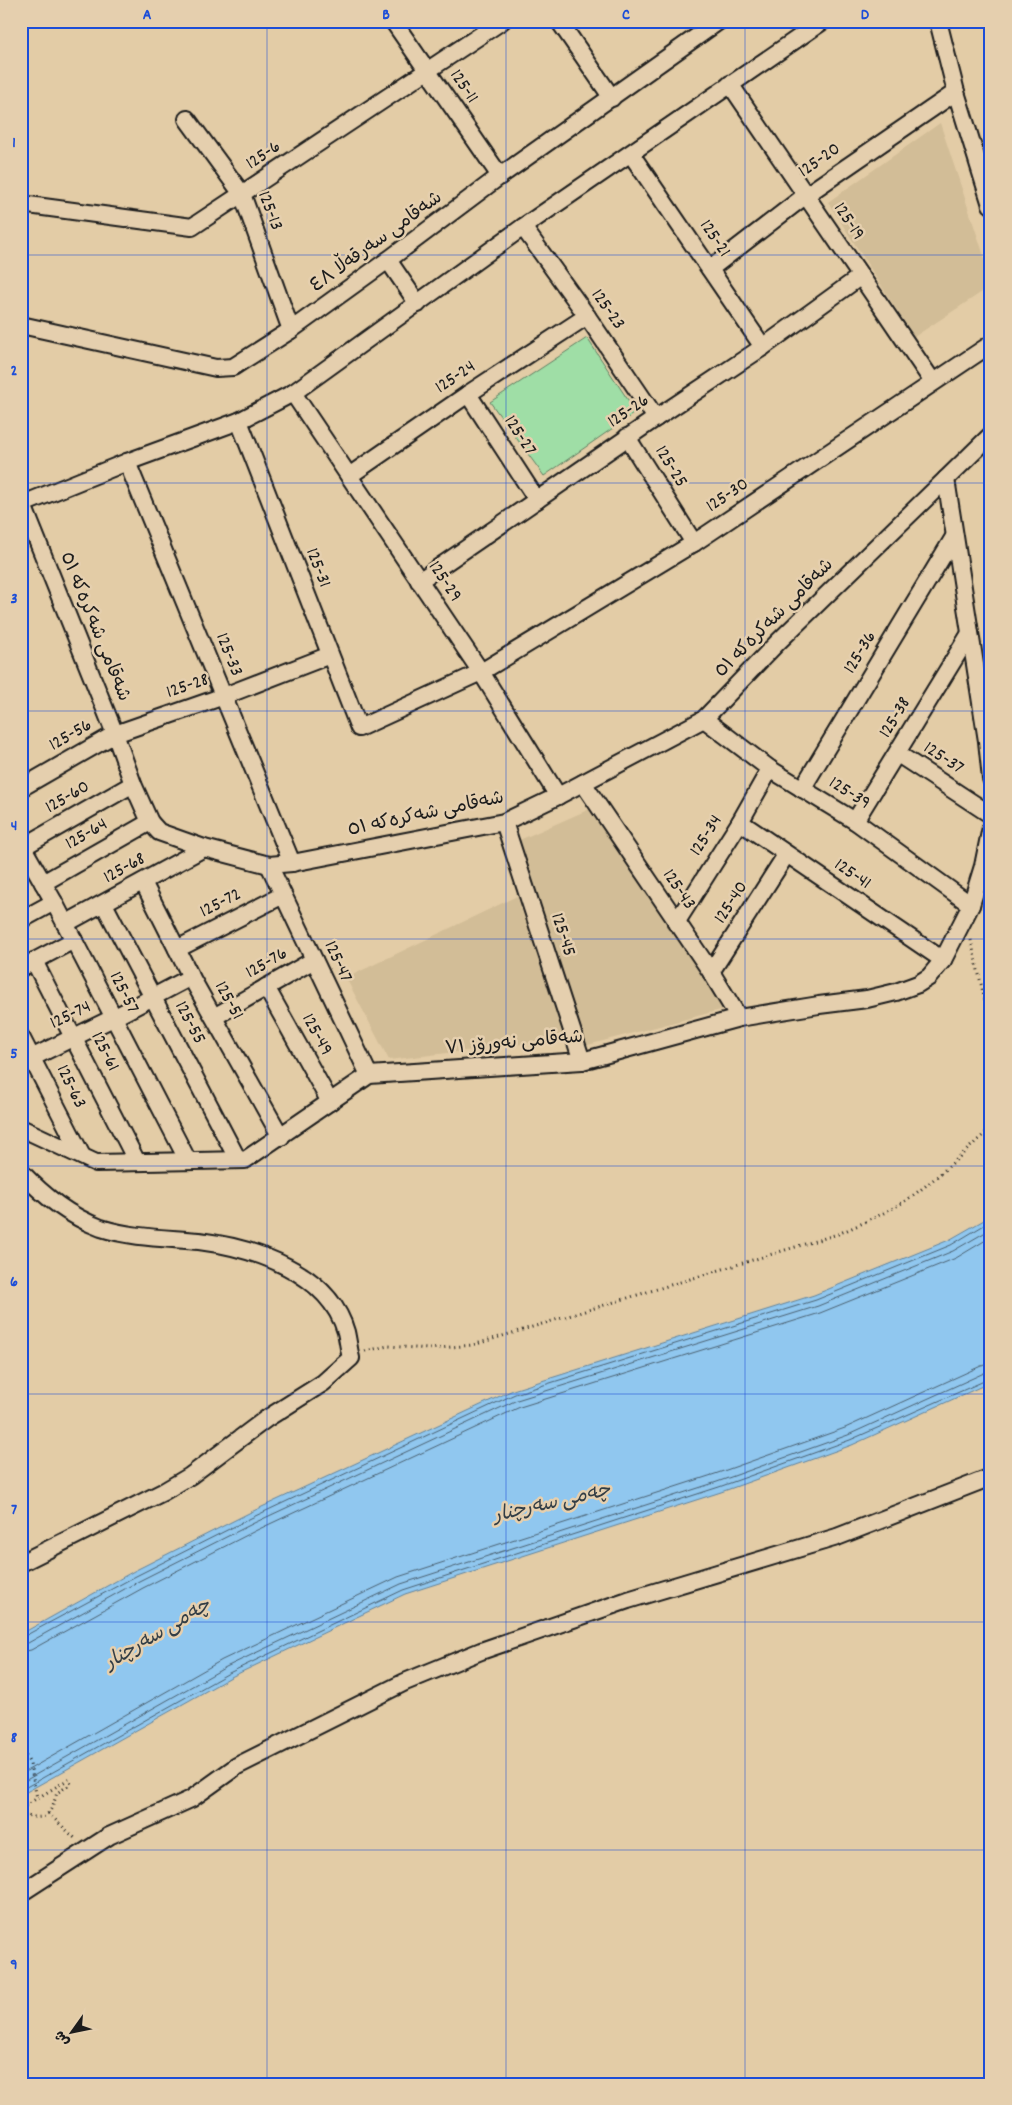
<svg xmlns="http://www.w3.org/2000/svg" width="1012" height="2105" viewBox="0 0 1012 2105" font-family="Dekko,'Playpen Sans Arabic',sans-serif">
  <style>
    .built { fill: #d2bd97 }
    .green { fill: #9fdea6; stroke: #5e7d61 }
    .water { fill: #90c7ef; stroke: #62839b }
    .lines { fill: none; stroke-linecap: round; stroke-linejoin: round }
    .shore { stroke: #4a6070; stroke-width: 1 }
    .minor-casing { stroke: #1c1c1c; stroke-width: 20 }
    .path { stroke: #1c1c1c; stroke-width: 3; stroke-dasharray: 1 4; stroke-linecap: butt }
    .minor { stroke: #e5cfae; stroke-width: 16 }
    .grid { fill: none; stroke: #1d4ed8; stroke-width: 1; stroke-opacity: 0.55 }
    .labels { text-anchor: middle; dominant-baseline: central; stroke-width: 5; stroke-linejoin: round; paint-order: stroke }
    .street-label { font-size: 19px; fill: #1c1c1c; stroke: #e5cfae }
    .water-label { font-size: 20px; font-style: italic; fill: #333e46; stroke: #e5cfae }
    .neatline { fill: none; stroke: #1d4ed8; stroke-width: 2 }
    .grid-label { font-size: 16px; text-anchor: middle; font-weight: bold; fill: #1d4ed8 }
  </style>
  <rect width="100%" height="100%" fill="#e3cca6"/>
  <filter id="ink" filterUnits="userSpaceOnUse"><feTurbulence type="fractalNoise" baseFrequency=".02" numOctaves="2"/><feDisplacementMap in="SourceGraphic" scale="10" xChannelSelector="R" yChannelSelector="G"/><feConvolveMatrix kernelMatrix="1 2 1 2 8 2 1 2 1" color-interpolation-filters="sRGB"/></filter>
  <g filter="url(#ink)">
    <g class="built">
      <polygon points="940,123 991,277 991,286 914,337 828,202"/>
      <polygon points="592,808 724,1009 584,1046 515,842"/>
      <polygon points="517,896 565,1039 389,1060 346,978"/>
    </g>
    <polygon class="green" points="587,338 636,412 544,476 490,402"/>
    <polygon class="water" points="991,1216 991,1382 852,1445 721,1492 405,1594 231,1677 21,1795 21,1634 134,1571 249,1513 513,1390 814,1295 949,1240"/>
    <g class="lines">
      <g class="shore">
        <polyline points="21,1638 136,1576 251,1518 515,1394 816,1300 951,1245 991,1221"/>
        <polyline points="21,1644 28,1643 139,1581 254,1523 517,1400 818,1306 953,1251 991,1229"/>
        <polyline points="21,1652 31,1650 143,1588 257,1530 520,1407 820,1313 956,1258 991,1237"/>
        <polyline points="21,1774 222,1660 398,1577 715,1474 845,1428 981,1366 991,1364"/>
        <polyline points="21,1783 226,1667 401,1584 717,1482 848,1435 984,1373 991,1371"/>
        <polyline points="21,1790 229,1673 403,1590 719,1487 850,1440 991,1378"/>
      </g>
      <g class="minor-casing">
        <g id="minor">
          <polyline points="393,21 500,176"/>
          <polyline points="559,21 612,98"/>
          <polyline points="938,21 956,92 991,205"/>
          <polyline points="730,84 933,382"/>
          <polyline points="187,119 242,194 291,330"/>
          <polyline points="631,154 763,347"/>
          <polyline points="21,204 192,227 502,21"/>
          <polyline points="523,227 587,316 656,418"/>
          <polyline points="388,260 418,304"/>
          <polyline points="710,269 806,195 956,92"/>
          <polyline points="21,325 216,368 233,367 291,330 388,260 500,176 719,21"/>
          <polyline points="293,393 481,672 558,796"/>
          <polyline points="468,394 537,500"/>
          <polyline points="239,421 359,728 481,672 694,543 991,344"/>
          <polyline points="991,435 946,479 987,741 991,779"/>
          <polyline points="627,437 694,543"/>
          <polyline points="127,462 292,863"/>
          <polyline points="349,476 468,394 587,316"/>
          <polyline points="21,500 115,734 133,784 150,822 159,832 204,848 269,865 292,863 504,822 558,796 704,719 778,642 946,479"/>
          <polyline points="23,504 127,462 239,421 293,393 523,227 823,21"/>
          <polyline points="419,581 656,418 763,347 861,276"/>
          <polyline points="704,719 770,769 855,821 971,905"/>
          <polyline points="898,754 991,815"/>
          <polyline points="583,783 711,972 739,1018"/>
          <polyline points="21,788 115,734 224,696 330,655"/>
          <polyline points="802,789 954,537"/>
          <polyline points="855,821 969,635"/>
          <polyline points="504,822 582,1061"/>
          <polyline points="740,822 943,960"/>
          <polyline points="21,844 54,902 188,1161"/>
          <polyline points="23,847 133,784"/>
          <polyline points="269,865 369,1075"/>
          <polyline points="143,882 191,977 281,1137"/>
          <polyline points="43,883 150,822"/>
          <polyline points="104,904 238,1160"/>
          <polyline points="21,920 54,902"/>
          <polyline points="676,923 740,822 770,769"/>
          <polyline points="65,924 204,848"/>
          <polyline points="177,949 283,895"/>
          <polyline points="34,961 137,1162"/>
          <polyline points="21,968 74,940"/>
          <polyline points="711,972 786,855"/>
          <polyline points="266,987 330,1102"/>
          <polyline points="214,1017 314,960"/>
          <polyline points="21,1037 82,1156"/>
          <polyline points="21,1063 113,1018 191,977"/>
          <polyline points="21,1128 96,1163 245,1160 369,1075 582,1061 739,1018 819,1005 867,999 896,992 918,984 929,977 943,960 971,905 983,866 991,827"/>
          <path d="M 21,1172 C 45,1197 69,1216 101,1228 C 132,1238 167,1238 199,1241 C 254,1248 329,1272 346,1332 C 348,1341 349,1350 351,1358 L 323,1383 L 266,1419 L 190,1476 L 163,1492 L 21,1563"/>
          <polyline points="21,1893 109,1836 191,1799 237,1766 405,1682 481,1651 628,1600 837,1537 991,1477"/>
        </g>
      </g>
      <g class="path">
        <polyline points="971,940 991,1027"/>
        <path d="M 365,1351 L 388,1346 L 429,1349 L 473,1345 L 838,1234 C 861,1224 884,1214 905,1201 C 936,1180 963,1153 991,1128"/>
        <polyline points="21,1747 30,1764 37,1798"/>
        <path d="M 21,1808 L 69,1779 L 71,1784 L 57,1793 C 53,1804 51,1820 34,1817 C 29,1816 26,1814 21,1814"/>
        <polyline points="48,1813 77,1840"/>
      </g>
      <use href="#minor" class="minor"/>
    </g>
  </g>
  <path class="grid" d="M 267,21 L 267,2084M 506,21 L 506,2084M 745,21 L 745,2084M 21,255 L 991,255M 21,483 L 991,483M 21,711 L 991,711M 21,939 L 991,939M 21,1166 L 991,1166M 21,1394 L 991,1394M 21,1622 L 991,1622M 21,1850 L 991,1850"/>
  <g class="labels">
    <g class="street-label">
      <text transform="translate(463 87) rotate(56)">125-11</text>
      <text transform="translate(264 156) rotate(-34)">125-6</text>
      <text transform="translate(820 161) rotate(-35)">125-20</text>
      <text transform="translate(269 211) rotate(69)">125-13</text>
      <text transform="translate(848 222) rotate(56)">125-19</text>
      <text transform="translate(714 239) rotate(56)">125-21</text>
      <text transform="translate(377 243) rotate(-36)">شەقامی سەرقەڵا ٤٨</text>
      <text transform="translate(607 310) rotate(55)">125-23</text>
      <text transform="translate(456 378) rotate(-34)">125-24</text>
      <text transform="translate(629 412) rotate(-34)">125-26</text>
      <text transform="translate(519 436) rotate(57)">125-27</text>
      <text transform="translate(670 467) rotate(58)">125-25</text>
      <text transform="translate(728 496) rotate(-34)">125-30</text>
      <text transform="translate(317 568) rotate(69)">125-31</text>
      <text transform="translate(444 582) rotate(56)">125-29</text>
      <text transform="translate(775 619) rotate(-45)">شەقامی شەکرەکە ٥١</text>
      <text transform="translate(94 627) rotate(68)">شەقامی شەکرەکە ٥١</text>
      <text transform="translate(861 653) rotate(-59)">125-36</text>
      <text transform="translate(228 655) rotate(68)">125-33</text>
      <text transform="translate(188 687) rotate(-19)">125-28</text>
      <text transform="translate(896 718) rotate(-59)">125-38</text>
      <text transform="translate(71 736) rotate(-30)">125-56</text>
      <text transform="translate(943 759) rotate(33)">125-37</text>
      <text transform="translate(849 794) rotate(32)">125-39</text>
      <text transform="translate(68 798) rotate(-30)">125-60</text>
      <text transform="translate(426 815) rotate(-12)">شەقامی شەکرەکە ٥١</text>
      <text transform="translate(87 835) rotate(-30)">125-64</text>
      <text transform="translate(707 836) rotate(-58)">125-34</text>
      <text transform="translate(125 869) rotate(-29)">125-68</text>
      <text transform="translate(852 875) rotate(34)">125-41</text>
      <text transform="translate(678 890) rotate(56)">125-43</text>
      <text transform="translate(732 903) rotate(-57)">125-40</text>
      <text transform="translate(221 904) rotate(-27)">125-72</text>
      <text transform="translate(562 935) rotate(72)">125-45</text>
      <text transform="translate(337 962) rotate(65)">125-47</text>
      <text transform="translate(267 964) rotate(-30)">125-76</text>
      <text transform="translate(123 993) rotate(63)">125-57</text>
      <text transform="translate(228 1001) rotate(61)">125-51</text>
      <text transform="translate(71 1016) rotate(-26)">125-74</text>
      <text transform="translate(189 1023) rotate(62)">125-55</text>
      <text transform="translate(316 1035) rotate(61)">125-49</text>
      <text transform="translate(514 1044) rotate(-5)">شەقامی نەورۆز ٧١</text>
      <text transform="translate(104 1052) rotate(63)">125-61</text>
      <text transform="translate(70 1087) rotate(64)">125-63</text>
    </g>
    <g class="water-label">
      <text transform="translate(552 1504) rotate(-13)">چەمی سەرچنار</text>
      <text transform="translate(158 1635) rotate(-31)">چەمی سەرچنار</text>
    </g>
  </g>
  <rect width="1012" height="2105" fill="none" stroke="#e5cfae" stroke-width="55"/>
  <g transform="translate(72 2032) rotate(237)" stroke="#e5cfae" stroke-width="4" paint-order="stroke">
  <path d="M0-4L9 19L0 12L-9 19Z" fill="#1c1c1c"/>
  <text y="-8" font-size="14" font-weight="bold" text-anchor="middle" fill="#1c1c1c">ش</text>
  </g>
  <rect x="28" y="28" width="956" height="2050" class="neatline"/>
  <g class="grid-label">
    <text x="147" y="19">A</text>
    <text x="386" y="19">B</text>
    <text x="626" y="19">C</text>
    <text x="865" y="19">D</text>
    <text x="14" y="147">1</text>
    <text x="14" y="375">2</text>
    <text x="14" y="603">3</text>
    <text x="14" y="830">4</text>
    <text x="14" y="1058">5</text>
    <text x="14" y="1286">6</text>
    <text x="14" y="1514">7</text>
    <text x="14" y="1742">8</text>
    <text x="14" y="1969">9</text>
  </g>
</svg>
